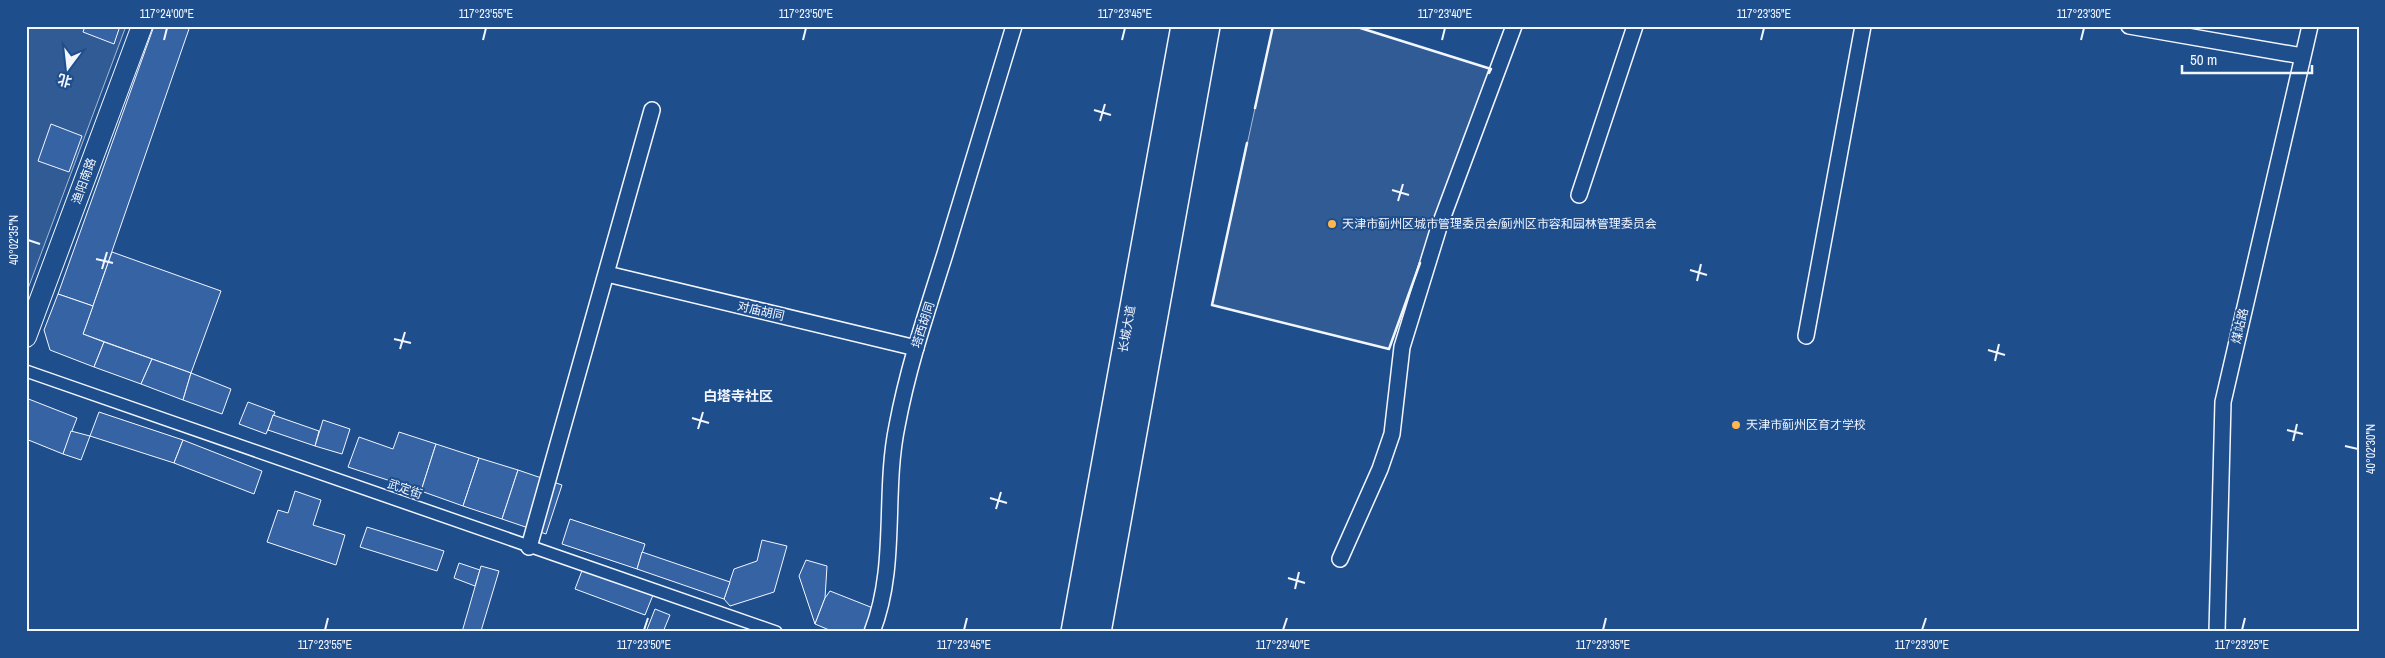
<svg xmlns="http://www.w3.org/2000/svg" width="2385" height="658" viewBox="0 0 2385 658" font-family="'Archivo Narrow','Noto Sans SC',sans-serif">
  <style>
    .built { fill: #305b95; stroke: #a8bbd7 }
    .building { fill: #3563a3; stroke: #f2f6ff }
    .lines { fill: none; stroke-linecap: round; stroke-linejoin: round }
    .pedestrian-casing { stroke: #f2f6ff; stroke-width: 14 }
    .minor-casing { stroke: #f2f6ff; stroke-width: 18 }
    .tertiary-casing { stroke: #f2f6ff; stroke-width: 22 }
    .primary-casing { stroke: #f2f6ff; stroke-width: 28 }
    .pedestrian { stroke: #1f4e8c; stroke-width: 11 }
    .minor { stroke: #1f4e8c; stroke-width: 15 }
    .tertiary { stroke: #1f4e8c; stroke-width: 20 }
    .primary { stroke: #1f4e8c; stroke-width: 25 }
    .wall { stroke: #f2f6ff; stroke-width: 2.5 }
    .ticks { fill: none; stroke: #f2f6ff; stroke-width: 2 }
    .poi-dot { fill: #ffb74d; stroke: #1f4e8c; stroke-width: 2 }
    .labels { text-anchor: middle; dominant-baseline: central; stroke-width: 4; stroke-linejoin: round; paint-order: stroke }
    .street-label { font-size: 12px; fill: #f2f6ff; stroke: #1f4e8c }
    .poi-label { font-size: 12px; fill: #f2f6ff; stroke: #1f4e8c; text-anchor: start }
    .neighbourhood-label { font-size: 14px; font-weight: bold; fill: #f2f6ff; stroke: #1f4e8c }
    .neatline { fill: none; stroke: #f2f6ff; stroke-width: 2 }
    .ticks-label { font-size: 12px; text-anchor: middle; fill: #f2f6ff }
  </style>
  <rect width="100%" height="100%" fill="#1f4e8c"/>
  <g class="built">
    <polygon points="26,26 126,26 26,294"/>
    <polygon points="1273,26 1354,26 1491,69 1389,349 1212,305"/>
  </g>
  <g class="building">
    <polygon points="85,26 120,26 114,44 83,32"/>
    <polygon points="154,26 190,26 93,306 58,294"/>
    <polygon points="51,124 82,136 69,172 38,161"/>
    <polygon points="112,252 221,291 191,373 83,334"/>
    <polygon points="58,294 93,306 83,334 104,342 94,367 50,350 44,330"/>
    <polygon points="104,342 152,359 141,384 94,367"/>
    <polygon points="152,359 191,373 183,400 141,384"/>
    <polygon points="191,373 231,389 222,414 183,400"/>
    <polygon points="26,398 77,418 63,454 26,439"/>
    <polygon points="248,402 275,412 266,434 239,424"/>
    <polygon points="99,412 183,440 174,463 90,436"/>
    <polygon points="273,415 319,431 315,446 268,430"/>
    <polygon points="323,420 350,429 342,454 315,446"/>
    <polygon points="71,431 90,436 81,460 63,454"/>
    <polygon points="399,432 436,444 421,491 348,467 359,437 393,449"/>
    <polygon points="183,440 262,471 254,494 174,463"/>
    <polygon points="436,444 479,458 463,506 421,491"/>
    <polygon points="479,458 518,470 502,519 463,506"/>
    <polygon points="518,470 562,485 546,534 502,519"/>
    <polygon points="295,491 321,500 313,525 345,535 336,565 267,542 278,510 288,513"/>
    <polygon points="570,519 645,544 637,569 562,544"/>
    <polygon points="367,527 444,551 437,571 360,547"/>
    <polygon points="762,540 787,546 774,592 730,606 724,599 734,569 757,561"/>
    <polygon points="642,552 730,582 724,599 637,569"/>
    <polygon points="806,560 827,566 825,598 815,624 799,576"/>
    <polygon points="459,563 480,570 475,586 454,578"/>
    <polygon points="481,566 499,571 481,631 484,632 462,632"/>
    <polygon points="583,568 653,595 645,615 575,589"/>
    <polygon points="830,591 873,608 864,632 834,632 815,624 825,598"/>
    <polygon points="655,609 670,615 663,632 646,632"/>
  </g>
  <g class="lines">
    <g class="pedestrian-casing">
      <polyline id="pedestrian" points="26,371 776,632"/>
    </g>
    <g class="minor-casing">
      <g id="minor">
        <polyline points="2129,26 2302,56"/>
        <polyline points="1579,195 1635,26"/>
        <polyline points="607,274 916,348"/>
        <polyline points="1806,336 1863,26"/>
        <polyline points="529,547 652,110"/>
        <polyline points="1340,559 1380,469 1392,434 1402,347 1439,227 1514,26"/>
        <path d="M 872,632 C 898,566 883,494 897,426 C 908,367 927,311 945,254 C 968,178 991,102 1014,26"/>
        <polyline points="2217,632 2223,402 2310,26"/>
      </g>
    </g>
    <g class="tertiary-casing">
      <polyline id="tertiary" points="26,337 142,26"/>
    </g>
    <g class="primary-casing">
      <g id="primary">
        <polyline points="1074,632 1184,26"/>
        <polyline points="1098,632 1207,26"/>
      </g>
    </g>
    <use href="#pedestrian" class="pedestrian"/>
    <use href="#minor" class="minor"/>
    <use href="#tertiary" class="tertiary"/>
    <use href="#primary" class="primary"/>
    <g class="wall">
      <polyline points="1354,26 1491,69 1489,73"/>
      <polyline points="1255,108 1273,26"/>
      <polyline points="1247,143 1212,305 1389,349 1420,263"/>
    </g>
  </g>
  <path class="ticks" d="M 164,40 L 167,28M 483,40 L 486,28M 803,40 L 806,28M 1122,40 L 1125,28M 1442,40 L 1445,28M 1761,40 L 1764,28M 2081,40 L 2084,28M 1094,110 L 1111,115M 1100,121 L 1105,104M 1392,190 L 1409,195M 1398,201 L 1403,184M 28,240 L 40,244M 96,259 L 113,263M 102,269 L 107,252M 1690,270 L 1707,275M 1697,281 L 1701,264M 394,339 L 411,343M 400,349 L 405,332M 1988,350 L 2005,355M 1995,361 L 1999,344M 692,418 L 709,423M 698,429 L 703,412M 2287,430 L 2303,434M 2293,441 L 2297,424M 2345,446 L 2358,449M 990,498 L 1007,503M 996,509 L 1001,492M 1288,578 L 1305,583M 1295,589 L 1299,572M 325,630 L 328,618M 644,630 L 648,618M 964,630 L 967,618M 1283,630 L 1287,618M 1603,630 L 1606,618M 1922,630 L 1926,618M 2242,630 L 2245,618"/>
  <g class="poi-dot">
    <circle cx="1332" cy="224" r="5"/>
    <circle cx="1736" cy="425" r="5"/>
  </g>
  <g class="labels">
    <g class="street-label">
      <text transform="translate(84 181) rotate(-70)">渔阳南路</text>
      <text transform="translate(761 311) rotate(13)">对庙胡同</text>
      <text transform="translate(923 325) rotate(-72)">塔西胡同</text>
      <text transform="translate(2240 326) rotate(-77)">煤站路</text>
      <text transform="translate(1127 329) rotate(-80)">长城大道</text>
      <text transform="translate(405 489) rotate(19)">武定街</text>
    </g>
    <g class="poi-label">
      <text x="1342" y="224">天津市蓟州区城市管理委员会/蓟州区市容和园林管理委员会</text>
      <text x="1746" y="425">天津市蓟州区育才学校</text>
    </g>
    <g class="neighbourhood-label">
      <text x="738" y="396">白塔寺社区</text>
    </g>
  </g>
  <rect width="2385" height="658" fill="none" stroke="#1f4e8c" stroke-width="55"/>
  <g transform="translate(68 68) rotate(195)" stroke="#1f4e8c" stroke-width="4" paint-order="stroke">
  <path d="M0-4L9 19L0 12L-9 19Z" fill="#f2f6ff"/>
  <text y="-8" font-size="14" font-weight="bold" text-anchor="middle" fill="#f2f6ff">北</text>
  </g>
  <path d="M2182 65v8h130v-8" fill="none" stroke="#f2f6ff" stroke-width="2.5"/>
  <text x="2190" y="65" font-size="15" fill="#f2f6ff" stroke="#1f4e8c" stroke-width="4" paint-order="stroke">50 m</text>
  <rect x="28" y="28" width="2330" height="602" class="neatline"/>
  <g class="ticks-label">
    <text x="167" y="18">117°24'00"E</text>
    <text x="486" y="18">117°23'55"E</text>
    <text x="806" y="18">117°23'50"E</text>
    <text x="1125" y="18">117°23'45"E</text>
    <text x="1445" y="18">117°23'40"E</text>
    <text x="1764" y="18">117°23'35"E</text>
    <text x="2084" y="18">117°23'30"E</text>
    <text transform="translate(14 240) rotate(-90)" y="4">40°02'35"N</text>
    <text transform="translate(2371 449) rotate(-90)" y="4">40°02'30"N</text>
    <text x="325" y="649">117°23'55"E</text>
    <text x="644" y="649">117°23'50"E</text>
    <text x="964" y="649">117°23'45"E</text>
    <text x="1283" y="649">117°23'40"E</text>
    <text x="1603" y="649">117°23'35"E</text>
    <text x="1922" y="649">117°23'30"E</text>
    <text x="2242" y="649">117°23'25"E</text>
  </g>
</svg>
